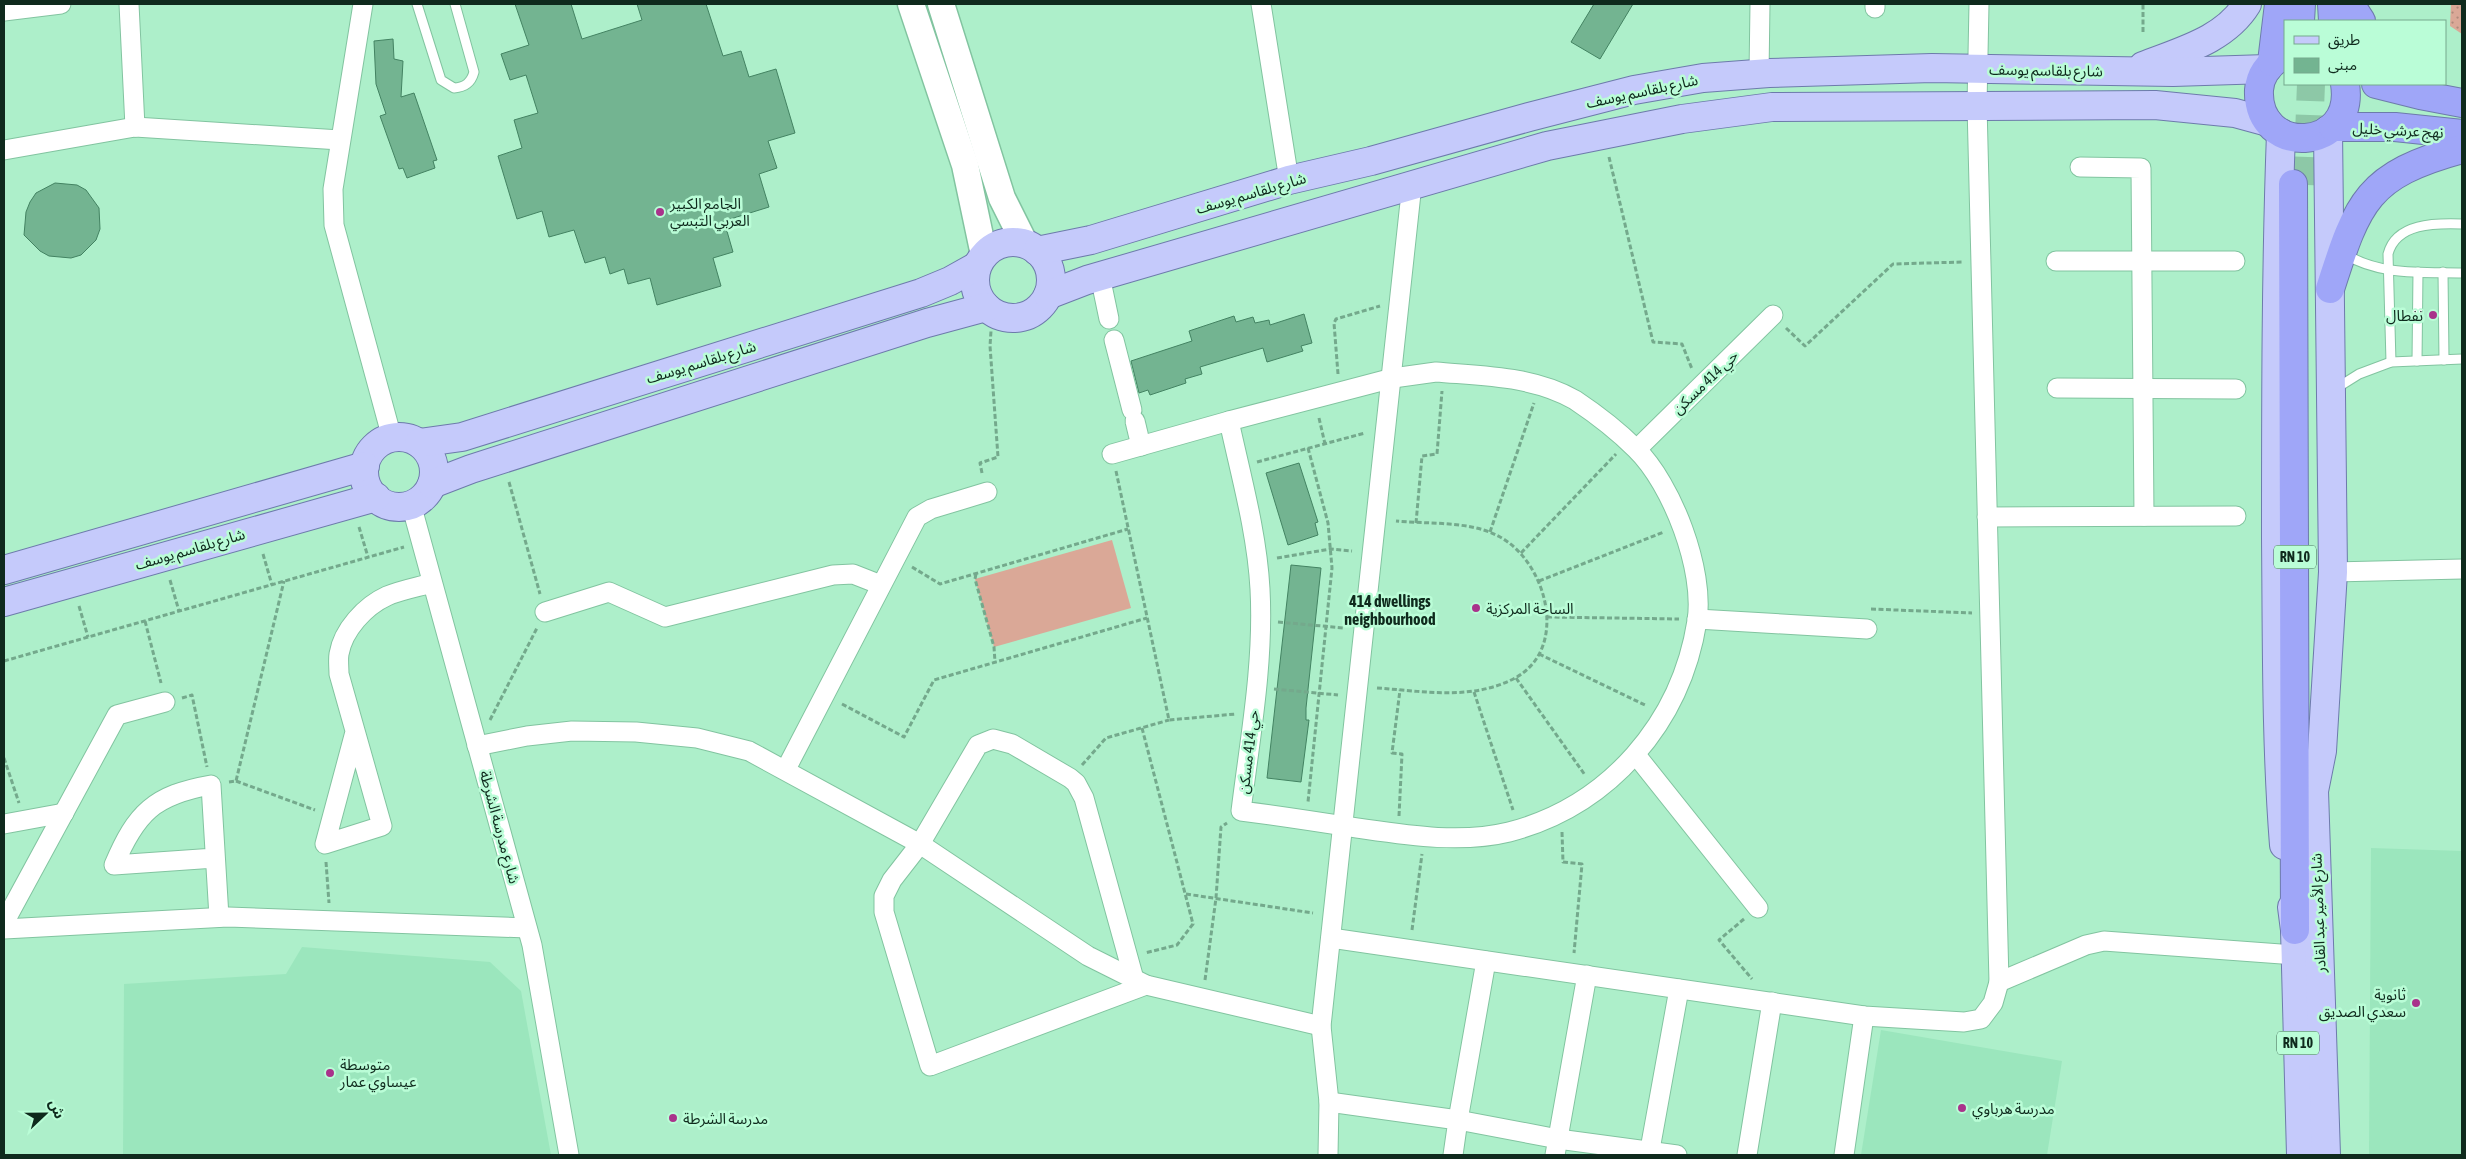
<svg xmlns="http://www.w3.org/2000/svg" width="2466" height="1159" viewBox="0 0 2466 1159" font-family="'Asap Condensed','Noto Sans Arabic',sans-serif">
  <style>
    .built { fill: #9be6bd }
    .grass { fill: #daa897 }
    .park { fill: url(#park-dots) }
    .building { fill: #73b491; stroke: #438362 }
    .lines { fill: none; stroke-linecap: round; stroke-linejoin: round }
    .highway-tunnel { stroke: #8dc8a7; stroke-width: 28; stroke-dasharray: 28 14; stroke-linecap: butt }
    .lane-casing { stroke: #82c4a0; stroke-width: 11 }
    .street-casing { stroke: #82c4a0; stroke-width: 21 }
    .secondary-casing { stroke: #82c4a0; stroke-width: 29 }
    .primary-casing { stroke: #6d7bab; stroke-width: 30 }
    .highway-casing { stroke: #6d7bab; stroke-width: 30 }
    .path { stroke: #74a98c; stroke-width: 3; stroke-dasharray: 5 2.5; stroke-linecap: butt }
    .lane { stroke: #fff; stroke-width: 9 }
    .street { stroke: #fff; stroke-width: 19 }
    .secondary { stroke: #fff; stroke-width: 26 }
    .primary { stroke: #c5cafb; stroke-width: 28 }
    .highway { stroke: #9fa6f8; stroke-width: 28 }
    .poi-dot { fill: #a9338b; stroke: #bafdd7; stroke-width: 2 }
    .labels { text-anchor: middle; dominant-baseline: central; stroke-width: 5; stroke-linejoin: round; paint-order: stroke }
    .shield { fill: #bafdd7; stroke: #426955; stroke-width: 1 }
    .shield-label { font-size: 14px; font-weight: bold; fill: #0f2a1d }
    .street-label { font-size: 15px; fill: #0f2a1d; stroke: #bafdd7 }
    .poi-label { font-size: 15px; fill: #0f2a1d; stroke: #bafdd7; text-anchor: start }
    .neighbourhood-label { font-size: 16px; font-weight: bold; fill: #0f2a1d; stroke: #bafdd7 }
  </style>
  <defs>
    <pattern id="park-dots" width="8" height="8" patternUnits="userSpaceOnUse" patternTransform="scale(1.25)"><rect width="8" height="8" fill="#daa897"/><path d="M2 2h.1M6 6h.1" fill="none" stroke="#af897b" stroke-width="1.8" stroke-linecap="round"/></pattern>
  </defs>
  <rect width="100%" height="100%" fill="#adefca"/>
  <g class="built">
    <polygon points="2371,848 2462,851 2462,1155 2369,1155"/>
    <polygon points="302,947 490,962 521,991 551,1155 123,1155 124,984 286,974"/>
    <polygon points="1881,1030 2062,1061 2047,1155 1861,1155"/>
  </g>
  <polygon class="grass" points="1112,540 1131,608 994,647 975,579"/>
  <polygon class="park" points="2451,4 2462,4 2462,34 2450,26"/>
  <g class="building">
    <polygon points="515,4 571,4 582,39 642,20 637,4 706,4 723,56 741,51 749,77 776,69 795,133 768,141 777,168 759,174 769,207 724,221 733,252 713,258 721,286 657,305 650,278 628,284 624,269 610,274 605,257 585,263 574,230 549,237 542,211 517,219 498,156 522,148 514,120 538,113 526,75 510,80 501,54 529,45"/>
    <polygon points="1594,4 1633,4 1600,59 1571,42"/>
    <polygon points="393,39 394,59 403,61 401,97 414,93 437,160 433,161 435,168 407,178 403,168 399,169 380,116 386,114 376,84 374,41"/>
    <polygon points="55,183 77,185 86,190 99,208 100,229 96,240 81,255 71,258 49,256 40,251 24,235 26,212 30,202 36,193"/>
    <polygon points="1304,314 1312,343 1301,346 1303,351 1267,362 1263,348 1200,367 1202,374 1185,379 1186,383 1150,395 1148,390 1139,393 1131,361 1192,341 1189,331 1234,316 1236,322 1253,317 1255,323 1269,320 1270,325"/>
    <polygon points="1299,463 1318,522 1315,523 1318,535 1288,545 1266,473"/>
    <polygon points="1291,565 1321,568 1306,708 1306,720 1309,720 1301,782 1267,778"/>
  </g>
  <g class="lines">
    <polyline class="highway-tunnel" points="2307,185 2311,84"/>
    <g class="lane-casing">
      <g id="lane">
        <path d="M 417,4 L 441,80 L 454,88 C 465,87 471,83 474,72 L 455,4"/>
        <path d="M 2345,254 C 2380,276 2423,272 2462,273"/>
        <polyline points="2443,272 2444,360"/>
        <polyline points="2417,361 2418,272"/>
        <path d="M 2391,362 L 2388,254 C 2396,223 2435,223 2462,224"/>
        <polyline points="2335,389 2359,374 2391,362 2462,359"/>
      </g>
    </g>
    <g class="street-casing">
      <g id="street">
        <polyline points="129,4 135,127"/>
        <polyline points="363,4 333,189 334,225 392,438"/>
        <polyline points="1261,4 1289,180"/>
        <polyline points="1875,8 1875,4"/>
        <polyline points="4,11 61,4"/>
        <polyline points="1759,74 1760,4"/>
        <polyline points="4,150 135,127 340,140"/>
        <polyline points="2080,167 2141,168 2144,516"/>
        <polyline points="2056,261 2235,261"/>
        <polyline points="1100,276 1109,319"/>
        <polyline points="1114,340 1132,410"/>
        <path d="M 1436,372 C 1482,376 1534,376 1575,400 C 1596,414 1618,431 1636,449 C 1672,484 1705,570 1697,621 C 1681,723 1609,806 1509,832 C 1460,844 1406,835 1357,828 C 1319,822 1280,816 1241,811 C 1250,738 1264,663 1260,589 C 1257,533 1241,476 1229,421 L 1393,378 Z"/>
        <polyline points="2057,388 2236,389"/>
        <polyline points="1135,421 1141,446"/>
        <polyline points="1637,449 1773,315"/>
        <polyline points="1112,454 1229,421"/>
        <polyline points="411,504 532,945 569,1155"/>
        <polyline points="1987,517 2236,516"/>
        <polyline points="2333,572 2462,569"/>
        <polyline points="545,612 609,592 665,617 833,575 853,574 881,585"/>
        <polyline points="1697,619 1867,629"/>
        <path d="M 355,732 L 325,844 L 382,826 L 339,674 C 339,668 338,660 339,654 C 343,630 365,606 387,596 C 401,590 418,587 432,583"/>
        <polyline points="477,746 527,736 572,731 636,732 697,738 749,751 920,844 1088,956 1146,985 1321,1026"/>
        <polyline points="1636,755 1758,908"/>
        <polyline points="786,769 917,517 931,509 987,492"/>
        <polyline points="4,824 64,813"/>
        <path d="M 215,858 L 114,865 C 136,813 154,795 211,785 L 219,917"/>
        <polyline points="4,923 117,715 165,702"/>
        <polyline points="4,929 228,917 527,928"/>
        <polyline points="1331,938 1864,1016 1964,1022 1981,1019 1993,1003 1999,982 1977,105 1979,4"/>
        <polyline points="1486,961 1458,1120 1558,1139 1677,1155"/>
        <polyline points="1134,979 1084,798 1076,783 1070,778 1012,744 993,739 978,745 920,844 892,880 884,896 884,912 930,1066 1146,985"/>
        <polyline points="1999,982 2086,945 2104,941 2296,955"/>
        <polyline points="1329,1102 1458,1120 1453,1155"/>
        <polyline points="1328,1155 1329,1102 1321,1026 1412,184"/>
        <polyline points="1555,1155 1587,975"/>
        <polyline points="1649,1155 1679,989"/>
        <polyline points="1747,1155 1772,1002"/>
        <polyline points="1844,1155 1864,1016"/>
      </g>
    </g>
    <g class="secondary-casing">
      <g id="secondary">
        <polyline points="911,4 965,165 984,255"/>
        <polyline points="941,4 1002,198 1025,244"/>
      </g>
    </g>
    <g class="primary-casing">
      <g id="primary">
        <path d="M 2143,66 C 2181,51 2225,40 2247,4"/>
        <path d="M 2281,133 C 2276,268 2276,403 2276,538 C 2277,640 2276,743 2284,845"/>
        <circle cx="1013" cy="280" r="38"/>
        <polyline points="1037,251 1091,240 1289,180 1371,161 1529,117 1634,90 1703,78 1769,73 1932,68 2173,72 2267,69"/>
        <polyline points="1048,295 1087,280 1547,146 1682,119 1772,107 2155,105 2235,113 2268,122"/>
        <circle cx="399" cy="472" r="35"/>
        <polyline points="419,443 462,437 921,293 950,281 977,266"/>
        <polyline points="432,484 471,469 927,323 986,307"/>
        <polyline points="4,570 365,466"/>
        <polyline points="4,602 376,497"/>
        <polyline points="2292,907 2295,930 2301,1155"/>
        <polyline points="2326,1155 2314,791 2322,751 2333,572 2328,130"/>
      </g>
    </g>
    <g class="highway-casing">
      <g id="highway">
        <polyline points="2332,4 2333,21"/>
        <polyline points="2350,4 2361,21"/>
        <polyline points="2300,21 2301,4"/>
        <path d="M 2285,54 C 2271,62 2260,73 2259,90 C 2256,157 2356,153 2345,84"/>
        <polyline points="2272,62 2279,4"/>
        <polyline points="2376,84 2420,95 2462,103"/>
        <polyline points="2333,127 2395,127 2462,134"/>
        <polyline points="2293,184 2295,930"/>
        <path d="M 2330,289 C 2358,201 2367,175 2462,149"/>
      </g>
    </g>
    <g class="path">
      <polyline points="2143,32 2143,4"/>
      <polyline points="1609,157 1653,342 1682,344 1692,369"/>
      <polyline points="1786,328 1805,346 1893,264 1963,262"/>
      <polyline points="1338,374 1334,323 1336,319 1380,306"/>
      <polyline points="1319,418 1325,444"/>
      <polyline points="1308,448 1328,523 1332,568 1308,802"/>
      <polyline points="1257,462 1365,433"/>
      <polyline points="1116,471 1169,720 1236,714"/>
      <polyline points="982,473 980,463 998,457 990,346 991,331"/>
      <polyline points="509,482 540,594"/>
      <polyline points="1416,523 1422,456 1437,454 1442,391"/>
      <polyline points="359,527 368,557"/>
      <polyline points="1490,532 1534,403"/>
      <polyline points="1521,553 1616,454"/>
      <polyline points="263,554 272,585"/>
      <polyline points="1277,558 1331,549 1352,551"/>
      <polyline points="912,567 940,584 1128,529"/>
      <polyline points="976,574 975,579 994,647 995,662"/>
      <polyline points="170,580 179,611"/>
      <polyline points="1539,581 1664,532"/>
      <polyline points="79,606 88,637"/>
      <polyline points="1871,609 1972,613"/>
      <polyline points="1547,617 1679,619"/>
      <polyline points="145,621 161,683"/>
      <polyline points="1278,622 1344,628"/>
      <polyline points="1539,654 1647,706"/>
      <polyline points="4,661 404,547"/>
      <polyline points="1516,678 1585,775"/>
      <path d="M 1377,688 C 1423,691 1472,701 1515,678 C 1571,648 1546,558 1496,535 C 1469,521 1426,524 1396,521"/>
      <polyline points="1274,689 1338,695"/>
      <polyline points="1474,692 1513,810"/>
      <polyline points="182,698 192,695 207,767"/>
      <polyline points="842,704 904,737 934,680 1147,618"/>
      <polyline points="490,720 537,628"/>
      <polyline points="1142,728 1193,924 1177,945 1145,953"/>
      <polyline points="4,758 19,803"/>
      <polyline points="1082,765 1106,738 1169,720"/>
      <polyline points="236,781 315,810"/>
      <polyline points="229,782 236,781 284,581"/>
      <polyline points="1399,816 1402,754 1392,753 1400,690"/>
      <polyline points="1562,832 1563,862 1582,864 1574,953"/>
      <polyline points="326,862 329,903"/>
      <polyline points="1186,894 1313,913"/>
      <polyline points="1744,919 1719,940 1752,979"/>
      <polyline points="1412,930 1422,854"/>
      <polyline points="1205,980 1216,898 1221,827 1227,823"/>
    </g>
    <use href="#lane" class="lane"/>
    <use href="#street" class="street"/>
    <use href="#secondary" class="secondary"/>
    <use href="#primary" class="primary"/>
    <use href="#highway" class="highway"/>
  </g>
  <g class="poi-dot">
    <circle cx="660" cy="212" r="5"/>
    <circle cx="2433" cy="315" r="5"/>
    <circle cx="1476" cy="608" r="5"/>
    <circle cx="2416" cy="1003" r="5"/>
    <circle cx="330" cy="1073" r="5"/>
    <circle cx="1962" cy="1108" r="5"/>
    <circle cx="673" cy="1118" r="5"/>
  </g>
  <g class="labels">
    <g class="shield">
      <rect x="2274" y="545.5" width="42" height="23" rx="4"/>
      <rect x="2277" y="1031.5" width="42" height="23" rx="4"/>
    </g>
    <g class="shield-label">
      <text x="2295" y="557">RN 10</text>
      <text x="2298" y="1043">RN 10</text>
    </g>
    <g class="street-label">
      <text transform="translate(2046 70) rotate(1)">شارع بلقاسم يوسف</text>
      <text transform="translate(1642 91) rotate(-12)">شارع بلقاسم يوسف</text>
      <text transform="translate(2398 130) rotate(3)">نهج عرشي خليل</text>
      <text transform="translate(1251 193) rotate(-16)">شارع بلقاسم يوسف</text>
      <text transform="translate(701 362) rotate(-17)">شارع بلقاسم يوسف</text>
      <text transform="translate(1705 382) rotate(-44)">حي 414 مسكن</text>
      <text transform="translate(190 549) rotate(-16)">شارع بلقاسم يوسف</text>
      <text transform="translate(1248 752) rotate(-83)">حي 414 مسكن</text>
      <text transform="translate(500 827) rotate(75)">شارع مدرسة الشرطة</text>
      <text transform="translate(2318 913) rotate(-92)">شارع الأمير عبد القادر</text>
    </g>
    <g class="poi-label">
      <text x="670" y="203">الجامع الكبير<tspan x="670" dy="17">العربي التبسي</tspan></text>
      <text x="2423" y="315" text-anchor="end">نفطال</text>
      <text x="1486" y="608">الساحة المركزية</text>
      <text x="2406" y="994" text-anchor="end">ثانوية<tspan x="2406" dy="17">سعدي الصديق</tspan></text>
      <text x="340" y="1064">متوسطة<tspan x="340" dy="17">عيساوي عمار</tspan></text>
      <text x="1972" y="1108">مدرسة هرباوي</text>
      <text x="683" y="1118">مدرسة الشرطة</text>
    </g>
    <g class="neighbourhood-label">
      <text x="1390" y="601">414 dwellings<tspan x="1390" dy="18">neighbourhood</tspan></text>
    </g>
  </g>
  <rect width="2466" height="1159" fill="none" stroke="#0f2a1d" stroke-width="10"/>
  <rect x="2284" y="20" width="162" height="65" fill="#bafdd7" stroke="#76a98d"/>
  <rect x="2294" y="36" width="25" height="8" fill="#c5cafb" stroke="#76a98d"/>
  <text x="2328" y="45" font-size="15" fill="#0f2a1d">طريق</text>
  <rect x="2294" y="58" width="25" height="15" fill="#73b491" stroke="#76a98d"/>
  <text x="2328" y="70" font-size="15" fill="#0f2a1d">مبنى</text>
  <g transform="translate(45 1114) rotate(68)" stroke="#bafdd7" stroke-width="4" paint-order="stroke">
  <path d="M0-4L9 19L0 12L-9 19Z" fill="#0f2a1d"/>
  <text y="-8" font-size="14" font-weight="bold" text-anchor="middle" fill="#0f2a1d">ش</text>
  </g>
</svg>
